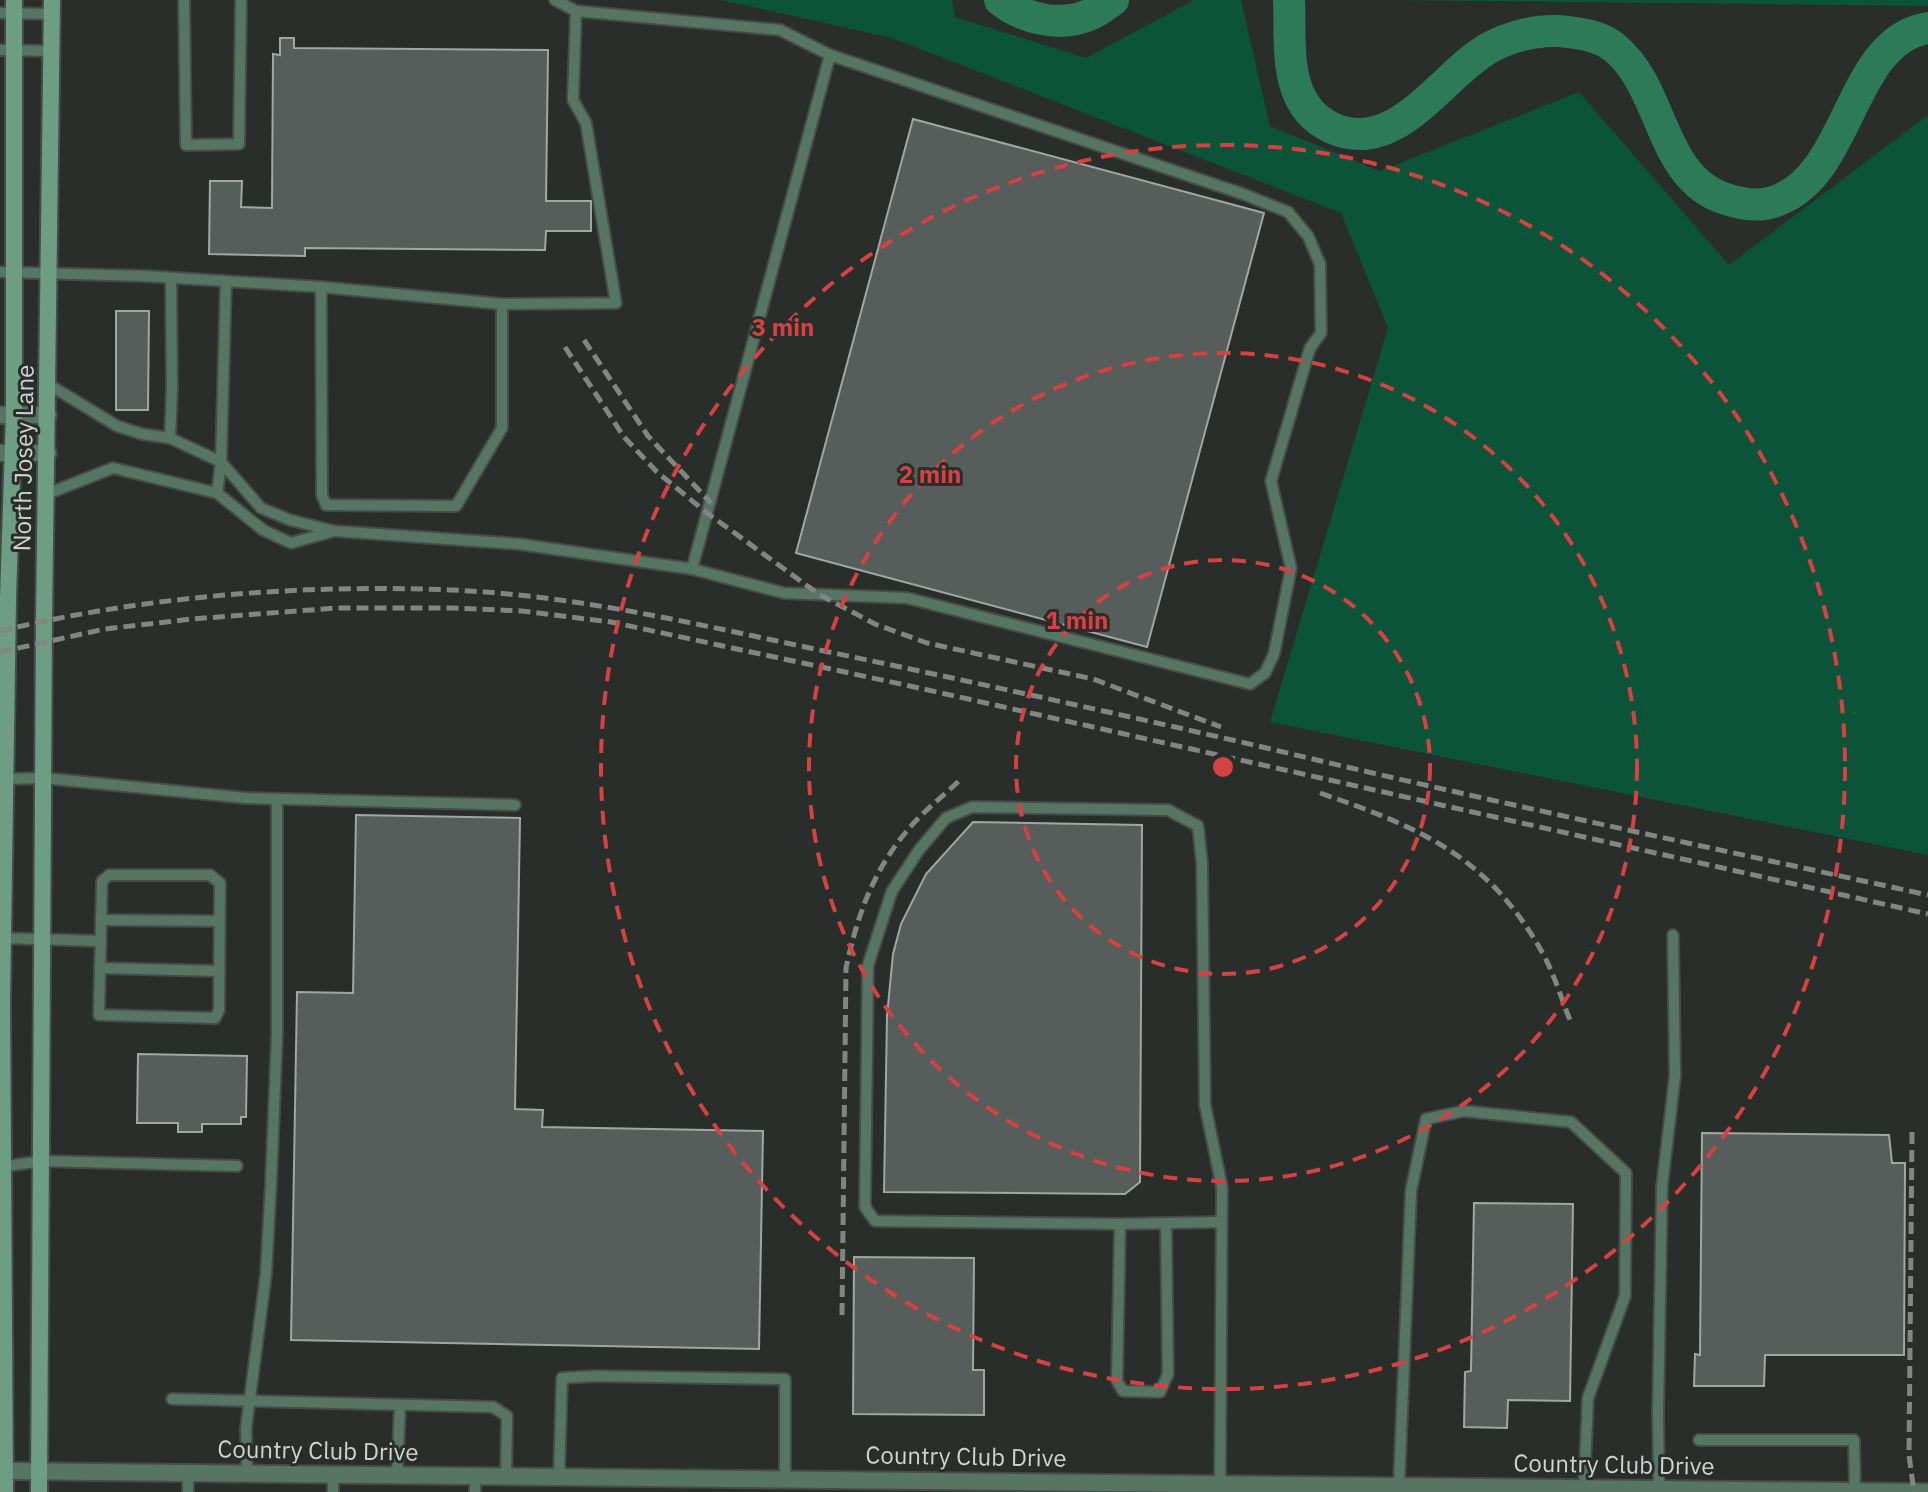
<svg xmlns="http://www.w3.org/2000/svg" width="1928" height="1492" viewBox="0 0 1928 1492" font-family="'IBM Plex Sans',sans-serif">
  <style>
    .green { fill: #0b5339 }
    .lines { fill: none; stroke-linecap: round; stroke-linejoin: round }
    .river { stroke: #2c7a5a; stroke-width: 32 }
    .building { fill: #575d5a; stroke: #a0a7a3; stroke-width: 2 }
    .service-casing { stroke: #474c49; stroke-width: 14 }
    .minor-casing { stroke: #474c49; stroke-width: 20 }
    .secondary-casing { stroke: #474c49; stroke-width: 20 }
    .service { stroke: #577565; stroke-width: 10 }
    .minor { stroke: #577565; stroke-width: 16 }
    .secondary { stroke: #6d9d85; stroke-width: 16 }
    .rail { stroke: #818583; stroke-width: 5; stroke-dasharray: 12 6; stroke-linecap: butt }
    .ring { fill: none; stroke: #d54241; stroke-width: 4; stroke-dasharray: 14 10 }
    .labels { text-anchor: middle; dominant-baseline: central; stroke-width: 6; stroke-linejoin: round; paint-order: stroke }
    .street-label { font-size: 24px; fill: #cfd3d1; stroke: #292e2b }
    .centre { fill: #d54241; stroke: #292e2b; stroke-width: 4 }
    .ring-label { font-size: 24px; text-anchor: middle; font-weight: bold; fill: #d54241; stroke: #292e2b; stroke-width: 6; stroke-linejoin: round; paint-order: stroke }
  </style>
  <rect width="100%" height="100%" fill="#292e2b"/>
  <g class="green">
    <polygon points="721,0 952,0 955,17 1086,58 1194,0 1241,0 1270,126 1380,171 1579,92 1729,265 1928,115 1928,855 1270,722 1388,328 1341,213 892,38"/>
    <polygon points="1390,0 1928,0 1928,6"/>
  </g>
  <g class="lines">
    <g class="river">
      <path d="M 1000,0 C 1024,19 1061,28 1091,14 C 1099,11 1106,5 1113,0"/>
      <path d="M 1289,0 C 1291,46 1282,105 1332,128 C 1397,157 1441,75 1489,48 C 1509,37 1535,30 1558,31 C 1577,33 1600,35 1615,48 C 1665,90 1659,178 1726,199 C 1741,204 1758,207 1773,202 C 1851,179 1848,40 1928,28"/>
    </g>
  </g>
  <g class="building">
    <polygon points="280,38 294,38 294,48 548,50 546,201 591,201 591,231 546,231 545,250 305,248 305,256 209,254 210,181 242,181 241,207 272,208 273,54 280,55"/>
    <polygon points="913,119 1264,213 1147,647 796,553"/>
    <polygon points="116,311 149,311 148,410 116,410"/>
    <polygon points="356,815 520,818 515,1109 543,1110 542,1127 763,1131 759,1349 291,1340 297,992 353,993"/>
    <polygon points="973,822 1142,825 1140,1182 1125,1194 884,1192 887,1016 893,954 901,924 926,874"/>
    <polygon points="138,1054 247,1056 246,1117 241,1117 241,1124 202,1124 202,1132 178,1132 178,1123 137,1123"/>
    <polygon points="1702,1133 1889,1135 1892,1163 1905,1163 1904,1355 1765,1355 1764,1386 1694,1386 1695,1354 1700,1355"/>
    <polygon points="1474,1203 1573,1204 1570,1401 1508,1400 1507,1428 1464,1427 1465,1372 1471,1371"/>
    <polygon points="854,1257 974,1258 973,1370 984,1370 984,1415 853,1414"/>
  </g>
  <g class="lines">
    <g class="service-casing">
      <g id="service">
        <polyline points="184,0 186,145 239,144 241,0"/>
        <polyline points="0,13 52,14"/>
        <polyline points="0,50 51,51"/>
        <polyline points="0,272 144,276 321,287 322,495 326,505 456,506 502,428 502,304 321,287"/>
        <polyline points="502,304 616,303 586,123 573,100 576,11 555,0"/>
        <polyline points="170,438 172,389 171,278"/>
        <polyline points="217,493 221,462 226,281"/>
        <polyline points="47,494 113,468 217,493 263,530 291,543 334,531 290,520 261,508 221,462 170,438 142,434 117,426 48,384"/>
        <polyline points="334,531 519,544 692,569 830,55 780,30 576,11"/>
        <polyline points="692,569 784,593 907,598 1250,684 1265,673 1274,654 1291,568 1271,481 1310,348 1321,333 1320,264 1308,236 1288,212 1243,194 830,55"/>
        <polyline points="7,779 43,778 246,798 515,805"/>
        <polygon points="109,875 210,875 220,883 219,1010 215,1018 99,1015 102,881"/>
        <polyline points="101,920 219,921"/>
        <polyline points="0,938 100,941"/>
        <polyline points="100,968 219,971"/>
        <polyline points="0,1167 41,1161 237,1166"/>
        <polyline points="1166,1223 1168,1374 1160,1392 1123,1391 1117,1381 1120,1224 1221,1222"/>
        <polyline points="1120,1224 875,1221 865,1207 868,965 892,891 919,850 946,818 972,807 1168,810 1198,826 1202,863 1205,1105 1222,1187 1220,1483"/>
        <polyline points="172,1399 493,1407 507,1416 506,1476"/>
        <polyline points="1699,1440 1854,1440 1855,1490"/>
        <polyline points="188,1472 188,1492"/>
        <polyline points="247,1473 246,1428 266,1274 271,1182 277,1036 277,799"/>
        <polyline points="397,1475 400,1405"/>
        <polyline points="559,1476 562,1378 594,1376 785,1379 785,1478"/>
        <polyline points="1399,1485 1411,1191 1426,1119 1464,1111 1571,1122 1626,1173 1625,1296 1588,1398 1584,1487"/>
        <polyline points="1659,1488 1658,1412 1662,1186 1675,1076 1673,935"/>
        <polyline points="333,1492 333,1474"/>
        <polyline points="475,1492 475,1475"/>
      </g>
    </g>
    <g class="minor-casing">
      <g id="minor">
        <polyline points="0,415 48,415"/>
        <polyline points="0,453 48,453"/>
        <polyline points="5,1471 1927,1492"/>
      </g>
    </g>
    <g class="secondary-casing">
      <g id="secondary">
        <polyline points="5,1492 2,1001 8,598 14,415 14,0"/>
        <polyline points="39,1492 44,620 52,0"/>
      </g>
    </g>
    <use href="#service" class="service"/>
    <use href="#minor" class="minor"/>
    <use href="#secondary" class="secondary"/>
    <g class="rail">
      <polyline points="584,340 648,436 711,503"/>
      <polyline points="565,347 624,437 657,472 707,513 820,595 875,624 927,643 1093,679 1221,727"/>
      <path d="M 0,631 C 147,596 300,584 451,590 C 573,595 691,623 810,648 C 959,679 1106,711 1254,745 C 1478,799 1703,846 1928,895"/>
      <polyline points="0,652 105,629 192,619 336,608 452,608 522,611 611,622 910,686 1928,914"/>
      <path d="M 1320,793 C 1419,827 1488,856 1542,952 C 1554,973 1561,998 1570,1020"/>
      <polyline points="1912,1132 1909,1455 1914,1492"/>
      <path d="M 842,1315 L 846,968 C 857,917 872,873 906,832 C 921,813 942,797 960,780"/>
    </g>
  </g>
  <g class="ring">
    <circle cx="1223" cy="767" r="207"/>
    <circle cx="1223" cy="767" r="414"/>
    <circle cx="1223" cy="767" r="622"/>
  </g>
  <g class="labels">
    <g class="street-label">
      <text transform="translate(23 458) rotate(-89)">North Josey Lane</text>
      <text transform="translate(318 1450) rotate(1)">Country Club Drive</text>
      <text transform="translate(966 1456) rotate(1)">Country Club Drive</text>
      <text transform="translate(1614 1464) rotate(1)">Country Club Drive</text>
    </g>
  </g>
  <circle cx="1223" cy="767" r="12" class="centre"/>
  <g class="ring-label">
    <text x="783" y="336">3 min</text>
    <text x="930" y="483">2 min</text>
    <text x="1077" y="629">1 min</text>
  </g>
</svg>
